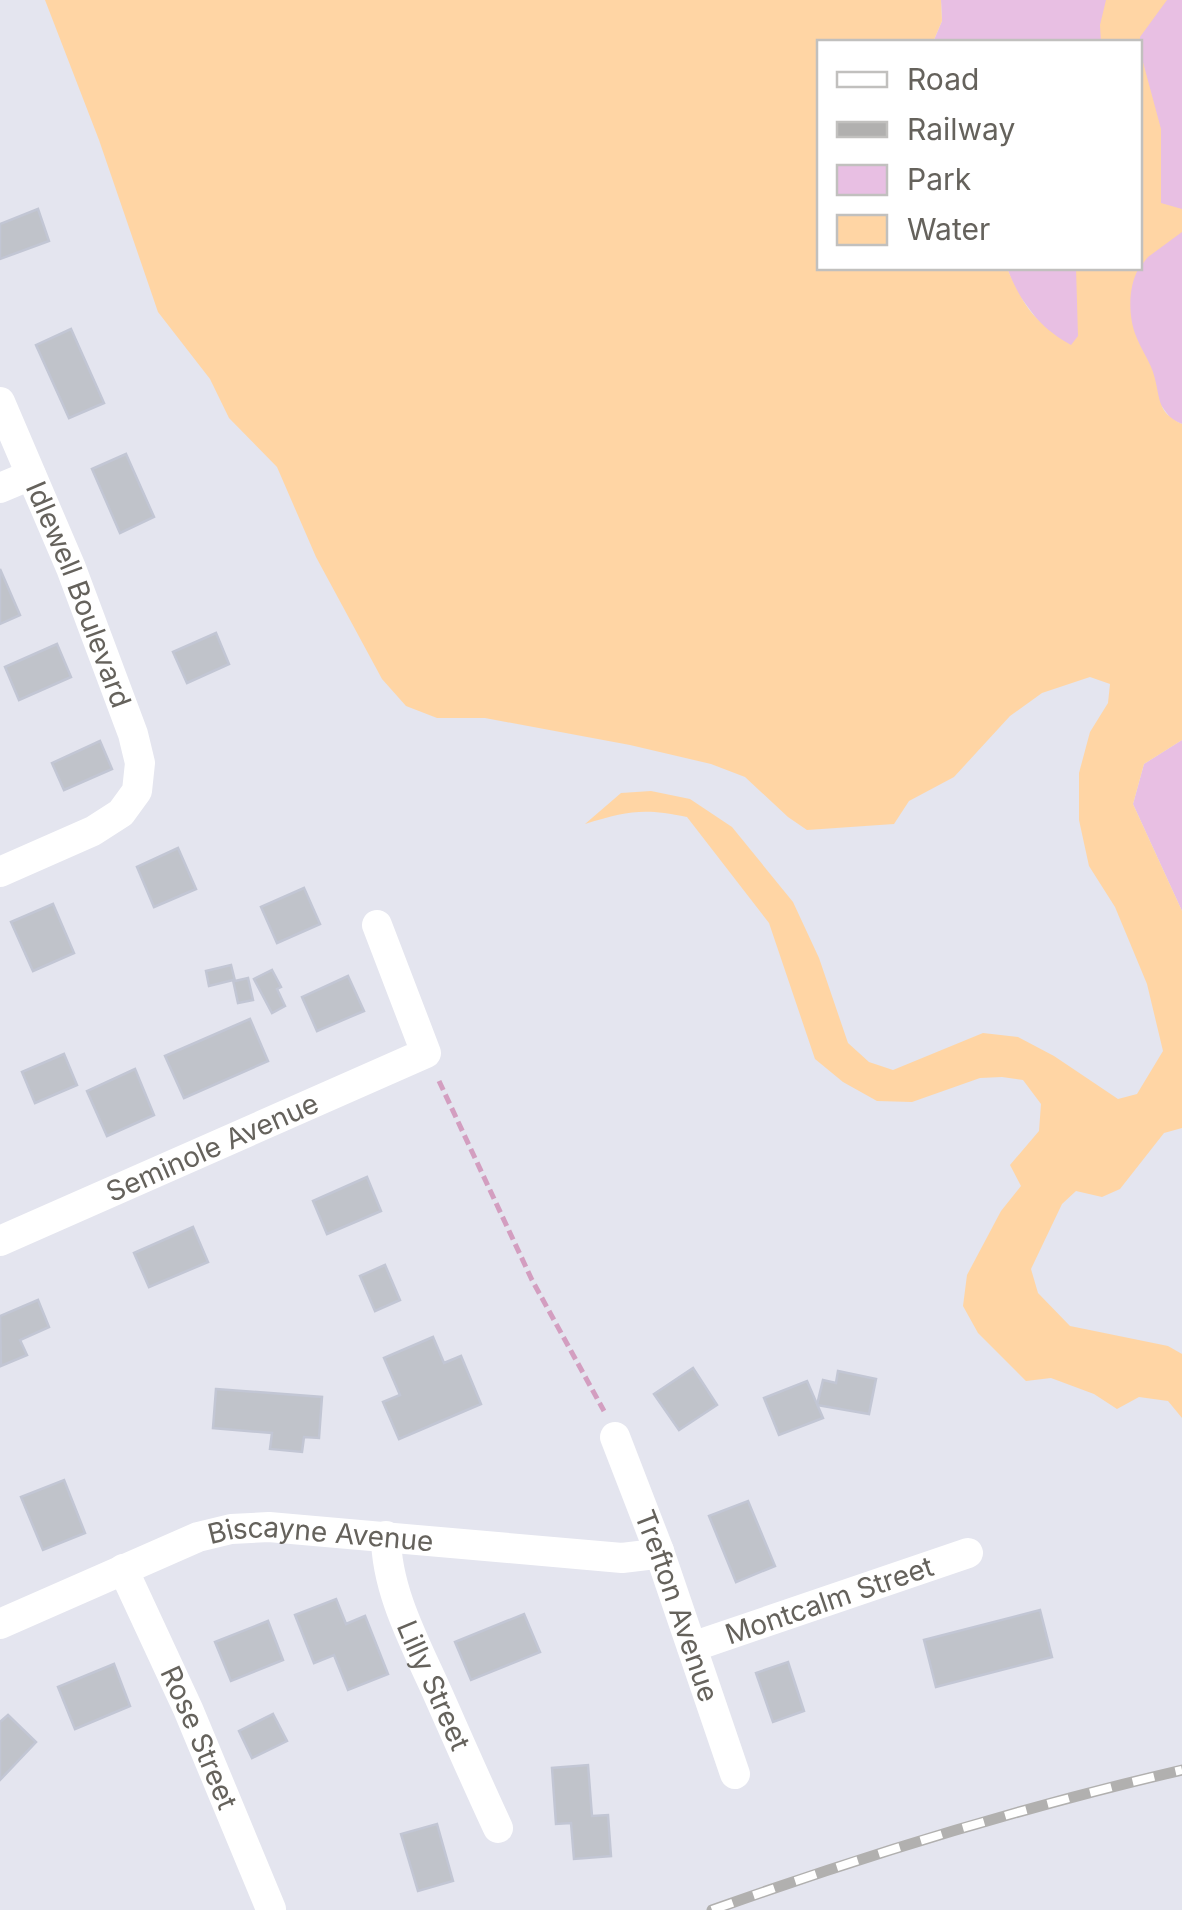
<svg xmlns="http://www.w3.org/2000/svg" width="1182" height="1910" viewBox="0 0 1182 1910" font-family="Inter,sans-serif">
  <style>
    .green { fill: #e8bfe3 }
    .water { fill: #ffd5a4 }
    .building { fill: #c0c3ca; stroke: #c2c6d4; stroke-width: 2.5 }
    .lines { fill: none; stroke-linecap: round; stroke-linejoin: round }
    .path { stroke: #d39ec0; stroke-width: 5; stroke-dasharray: 10 5; stroke-linecap: butt }
    .minor { stroke: #fff; stroke-width: 30 }
    .rail-casing { stroke: #b1b0af; stroke-width: 11 }
    .rail { stroke: #fff; stroke-width: 8; stroke-dasharray: 22; stroke-linecap: butt }
    .labels { text-anchor: middle; dominant-baseline: central; stroke-width: 8; stroke-linejoin: round; paint-order: stroke }
    .street-label { font-size: 28px; fill: #65625c; stroke: #fff }
  </style>
  <rect width="100%" height="100%" fill="#e4e5ef"/>
  <g class="green">
    <polygon points="941,0 1182,0 1182,424 1171,419 1158,401 1045,330 1016,291 1007,268 1140,268 1140,42 933,42 942,21"/>
    <polygon points="1182,740 1182,911 1133,804 1144,764"/>
  </g>
  <g class="water">
    <path d="M 45,0 L 941,0 L 942,21 L 933,42 L 820,42 L 820,268 L 1007,268 C 1021,303 1037,326 1071,345 L 1078,336 L 1076,268 L 1139,268 C 1128,286 1128,316 1136,336 C 1141,349 1149,360 1153,372 C 1161,396 1155,412 1182,424 L 1182,740 L 1144,764 L 1133,804 L 1182,911 L 1182,1128 L 1164,1133 L 1120,1189 L 1102,1197 L 1076,1191 L 1062,1204 L 1031,1269 L 1038,1293 L 1070,1326 L 1168,1346 L 1182,1354 L 1182,1418 L 1168,1401 L 1139,1397 L 1117,1409 L 1094,1394 L 1051,1378 L 1026,1381 L 978,1333 L 963,1306 L 967,1275 L 1001,1211 L 1021,1186 L 1010,1165 L 1039,1131 L 1041,1104 L 1023,1080 L 1002,1077 L 980,1078 L 912,1102 L 877,1101 L 843,1082 L 815,1059 L 769,923 L 687,817 C 643,808 628,811 585,824 L 621,793 L 651,791 L 690,799 L 732,827 L 793,902 L 819,958 L 848,1043 L 869,1062 L 893,1070 L 983,1033 L 1018,1037 L 1054,1056 L 1118,1099 L 1137,1094 L 1163,1051 L 1147,984 L 1115,907 L 1089,866 L 1079,820 L 1079,773 L 1090,732 L 1108,703 L 1110,684 L 1090,677 L 1042,693 L 1010,716 L 954,777 L 909,801 L 894,824 L 807,830 L 788,817 L 745,777 L 711,764 L 630,745 L 485,718 L 437,718 L 406,706 L 382,679 L 316,557 L 277,467 L 229,418 L 210,379 L 158,312 L 99,140 Z"/>
    <polygon points="1106,0 1167,0 1140,37 1140,51 1161,129 1161,203 1182,209 1182,232 1148,257 1140,267 1140,42 1101,42 1100,25"/>
  </g>
  <g class="building">
    <polygon points="38,209 49,241 0,259 0,224"/>
    <polygon points="71,329 104,403 69,418 36,345"/>
    <polygon points="126,454 154,517 120,533 92,469"/>
    <polygon points="0,569 20,615 0,624"/>
    <polygon points="216,633 229,664 187,683 173,652"/>
    <polygon points="57,644 71,677 19,700 5,667"/>
    <polygon points="100,741 112,769 64,790 52,763"/>
    <polygon points="178,848 196,889 154,907 137,867"/>
    <polygon points="304,888 320,924 277,943 261,907"/>
    <polygon points="53,904 74,953 33,971 11,922"/>
    <polygon points="231,965 235,981 248,978 253,1000 238,1003 233,980 209,986 206,971"/>
    <polygon points="272,970 281,987 277,989 285,1006 272,1013 254,979"/>
    <polygon points="348,976 364,1011 317,1031 302,997"/>
    <polygon points="250,1019 268,1061 184,1098 165,1056"/>
    <polygon points="64,1054 77,1085 35,1103 22,1072"/>
    <polygon points="135,1069 154,1115 107,1136 87,1091"/>
    <polygon points="367,1177 381,1211 327,1234 313,1201"/>
    <polygon points="193,1227 208,1262 149,1287 134,1253"/>
    <polygon points="385,1265 400,1300 375,1311 360,1276"/>
    <polygon points="38,1300 49,1327 20,1340 27,1355 1,1366 0,1316"/>
    <polygon points="433,1337 444,1363 461,1356 481,1404 399,1439 383,1402 400,1395 384,1358"/>
    <polygon points="693,1368 717,1405 679,1430 654,1394"/>
    <polygon points="838,1371 876,1379 869,1414 817,1405 823,1380 836,1383"/>
    <polygon points="807,1381 823,1418 779,1435 764,1398"/>
    <polygon points="216,1389 322,1397 319,1438 304,1437 302,1452 270,1449 272,1433 213,1428"/>
    <polygon points="64,1480 85,1533 43,1550 21,1497"/>
    <polygon points="748,1501 775,1566 736,1582 709,1516"/>
    <polygon points="336,1599 346,1624 365,1616 388,1674 348,1690 334,1655 314,1663 295,1615"/>
    <polygon points="1040,1610 1052,1657 936,1687 924,1640"/>
    <polygon points="524,1614 540,1652 471,1680 455,1642"/>
    <polygon points="268,1621 283,1660 231,1681 215,1642"/>
    <polygon points="788,1662 804,1711 773,1722 756,1673"/>
    <polygon points="114,1664 130,1706 75,1729 58,1687"/>
    <polygon points="273,1714 287,1741 252,1758 239,1731"/>
    <polygon points="8,1715 36,1742 0,1780 0,1722"/>
    <polygon points="588,1765 592,1816 608,1815 611,1856 574,1859 571,1823 556,1824 552,1768"/>
    <polygon points="437,1824 453,1881 418,1891 401,1834"/>
  </g>
  <g class="lines">
    <polyline class="path" points="439,1081 532,1280 604,1411"/>
    <g class="minor">
      <path id="s1" d="M 0,402 L 71,568 L 133,734 L 140,763 L 137,791 L 121,813 L 93,831 L 0,872"/>
      <polyline points="0,488 31,475"/>
      <path id="s2" d="M 0,1241 L 426,1053 L 377,925"/>
      <path id="s3" d="M 615,1437 L 659,1551 L 735,1774"/>
      <path id="s4" d="M 386,1536 C 386,1590 415,1643 437,1692 C 457,1737 477,1783 498,1828"/>
      <path id="s5" d="M 123,1569 L 188,1709 L 271,1909"/>
      <path id="s6" d="M 0,1624 L 198,1537 L 231,1529 L 269,1527 L 622,1558 L 647,1555 L 659,1551"/>
      <path id="s7" d="M 692,1647 L 968,1553"/>
    </g>
    <g class="rail-casing">
      <path id="rail" d="M 712,1910 C 866,1855 1023,1807 1182,1770"/>
    </g>
    <use href="#rail" class="rail"/>
  </g>
  <g class="labels">
    <g class="street-label">
      <text stroke="none"><textPath href="#s1" startOffset="208">Idlewell Boulevard</textPath></text>
      <text stroke="none"><textPath href="#s2" startOffset="232">Seminole Avenue</textPath></text>
      <text stroke="none"><textPath href="#s6" startOffset="340">Biscayne Avenue</textPath></text>
      <text stroke="none"><textPath href="#s7" startOffset="145">Montcalm Street</textPath></text>
      <text stroke="none"><textPath href="#s3" startOffset="180">Trefton Avenue</textPath></text>
      <text stroke="none"><textPath href="#s4" startOffset="158">Lilly Street</textPath></text>
      <text stroke="none"><textPath href="#s5" startOffset="185">Rose Street</textPath></text>
    </g>
  </g>
  <rect x="817" y="40" width="325" height="230" fill="#ffffff" stroke="#c1c0be" stroke-width="2.5"/>
  <rect x="837" y="72" width="50" height="15" fill="#ffffff" stroke="#c1c0be" stroke-width="2.5"/>
  <text x="907" y="90" font-size="30" fill="#65625c">Road</text>
  <rect x="837" y="122" width="50" height="15" fill="#b1b0af" stroke="#c1c0be" stroke-width="2.5"/>
  <text x="907" y="140" font-size="30" fill="#65625c">Railway</text>
  <rect x="837" y="165" width="50" height="30" fill="#e8bfe3" stroke="#c1c0be" stroke-width="2.5"/>
  <text x="907" y="190" font-size="30" fill="#65625c">Park</text>
  <rect x="837" y="215" width="50" height="30" fill="#ffd5a4" stroke="#c1c0be" stroke-width="2.5"/>
  <text x="907" y="240" font-size="30" fill="#65625c">Water</text>
</svg>
